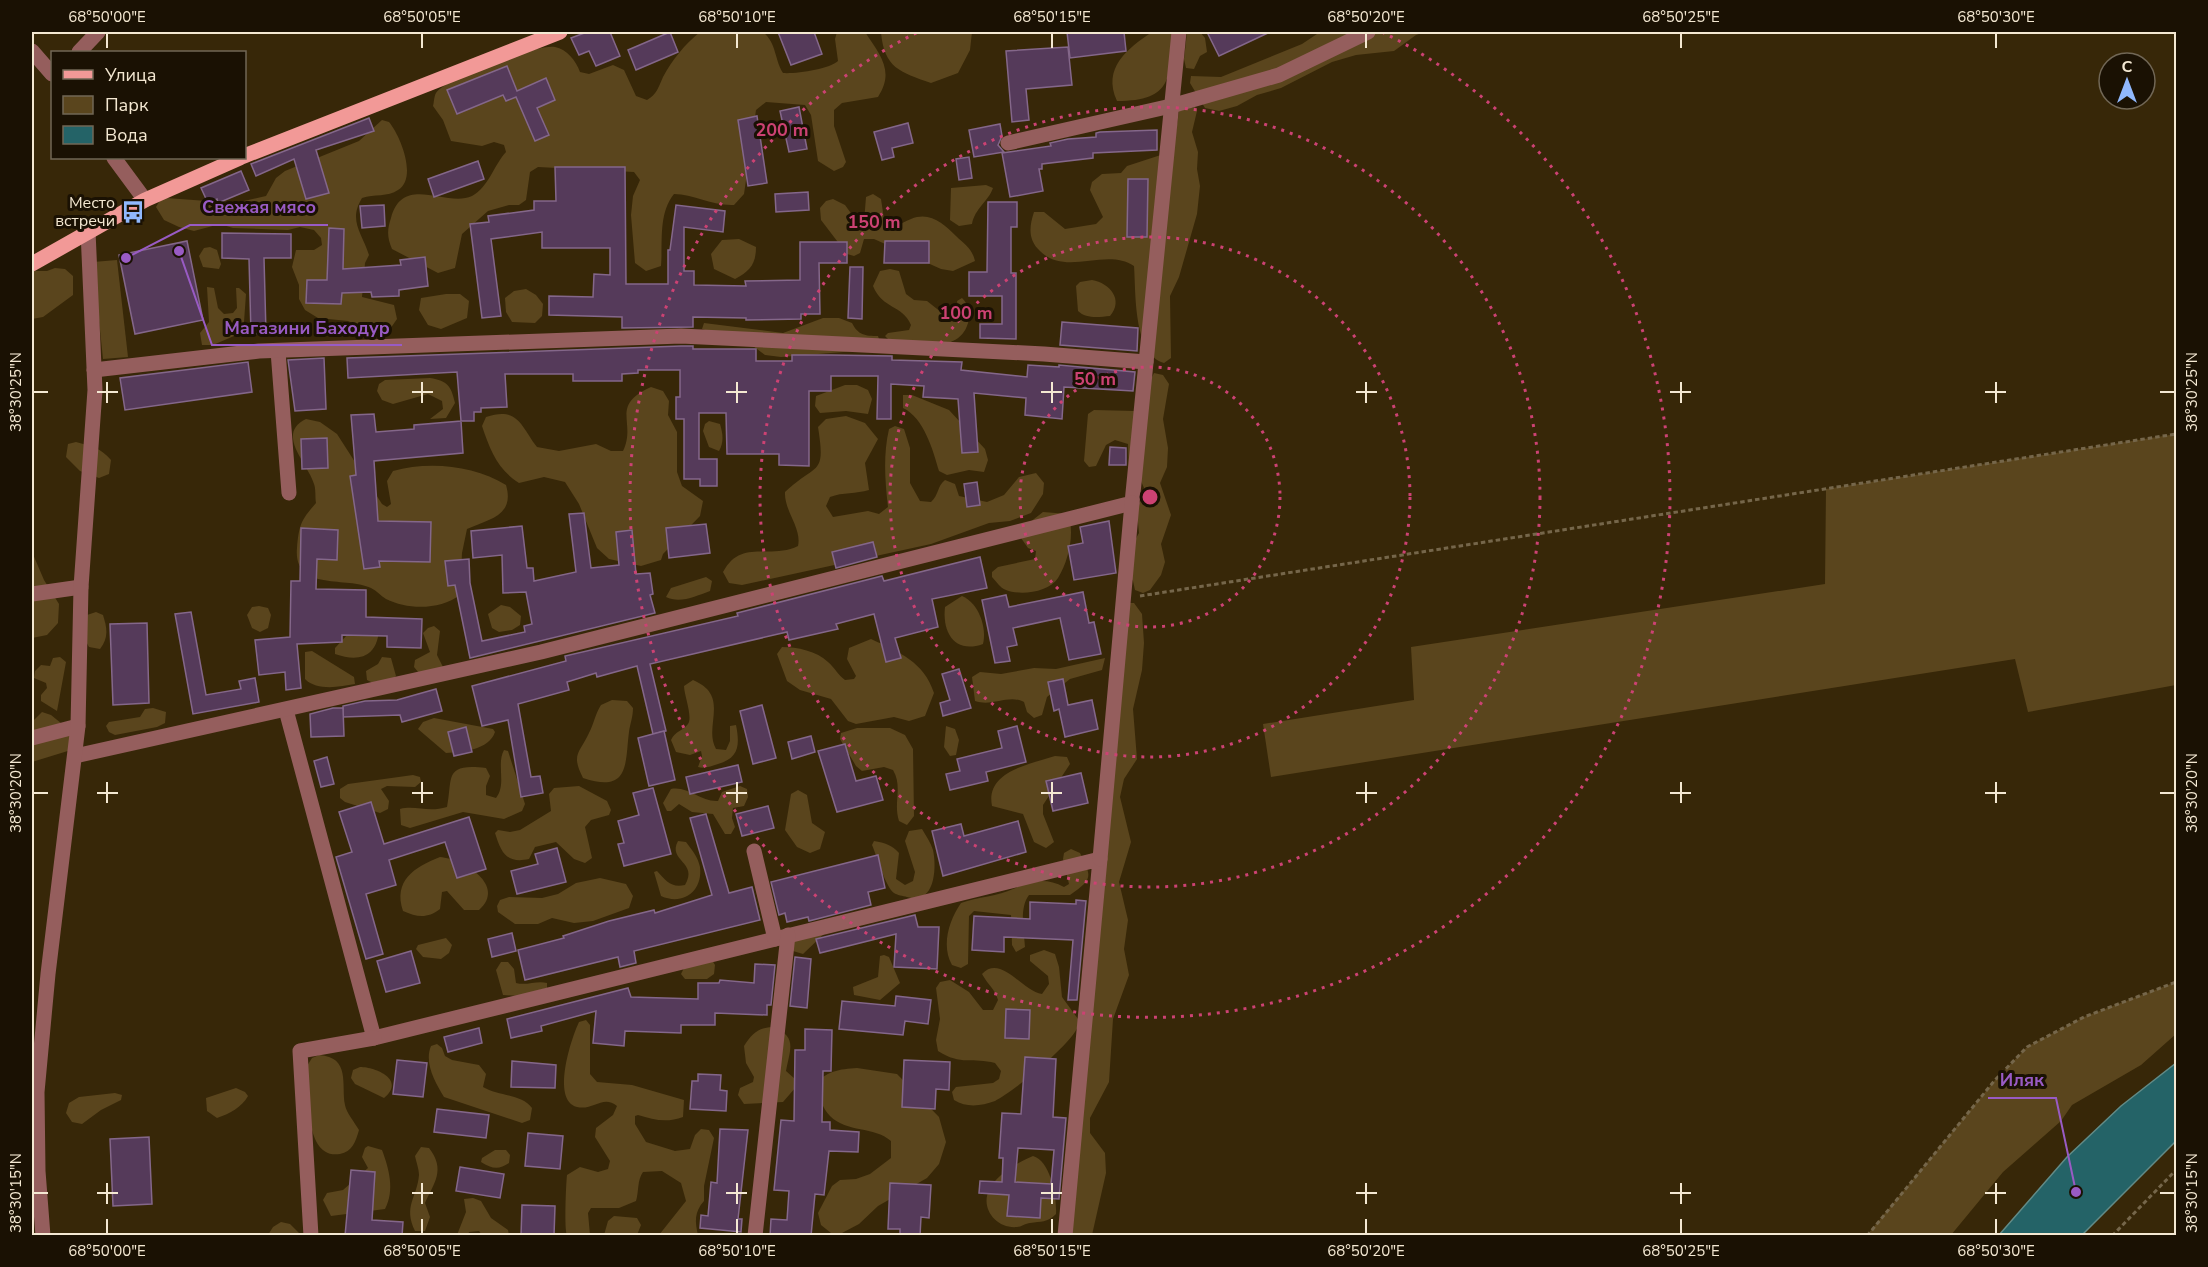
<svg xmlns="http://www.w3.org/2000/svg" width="2208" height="1267" viewBox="0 0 2208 1267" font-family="'Nunito Sans',sans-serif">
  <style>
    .green { fill: #5a451d }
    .water { fill: #246367; stroke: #628b87; stroke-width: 1.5 }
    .building { fill: #553a5a; stroke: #84678a; stroke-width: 1.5; fill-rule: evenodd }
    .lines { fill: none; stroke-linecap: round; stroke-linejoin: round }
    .path { stroke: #75664a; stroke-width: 3; stroke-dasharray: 4.5 3; stroke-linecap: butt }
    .minor { stroke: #955e5d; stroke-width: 15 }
    .major { stroke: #f29997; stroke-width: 15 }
    .ticks { fill: none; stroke: #f4e8d2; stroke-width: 2 }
    .ring { fill: none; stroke: #cc4273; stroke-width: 3; stroke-dasharray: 3 6 }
    .labels { text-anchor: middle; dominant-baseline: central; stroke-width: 6; stroke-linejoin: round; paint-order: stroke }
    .poi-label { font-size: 16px; fill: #f4e8d2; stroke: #1a1103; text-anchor: end }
    .centre { fill: #cc4273; stroke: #1a1103; stroke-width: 3 }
    .ring-label { font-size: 18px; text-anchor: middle; font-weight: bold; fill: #cc4273; stroke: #1a1103; stroke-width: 6; stroke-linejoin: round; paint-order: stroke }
    .leader { fill: none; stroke: #995bc4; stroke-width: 2 }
    .callout-dot { fill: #995bc4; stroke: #1a1103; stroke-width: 2 }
    .callout-label { font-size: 18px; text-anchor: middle; font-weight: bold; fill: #995bc4; stroke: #1a1103; stroke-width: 6; stroke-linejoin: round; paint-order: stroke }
    .neatline { fill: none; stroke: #f4e8d2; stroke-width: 2 }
    .ticks-label { font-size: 15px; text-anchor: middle; fill: #f4e8d2 }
  </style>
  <rect width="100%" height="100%" fill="#372708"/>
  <g class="green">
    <path d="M 700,32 L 763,32 C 777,44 774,58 783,73 C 796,74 830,69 838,61 L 835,39 L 837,32 L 865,32 C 880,55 895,71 878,97 L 842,103 L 834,110 L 834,126 L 846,162 L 843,167 L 834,171 L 818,161 L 811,115 L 805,105 L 766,102 L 756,110 L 744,194 L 734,205 C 711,206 694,194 674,194 C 658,214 663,242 661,266 L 646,271 L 635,263 L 631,215 L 633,196 L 640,180 L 634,172 L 538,167 L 530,172 L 526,200 L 519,205 L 509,205 L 488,211 L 462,234 L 455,268 L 438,273 L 392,249 C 387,237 387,230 391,218 C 403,173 446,208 472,196 C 488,188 494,165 506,152 L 504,145 L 494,142 L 482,146 L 451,141 L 443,120 L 433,106 C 434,103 434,96 436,93 C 445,78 539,43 555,47 C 567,49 576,61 580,72 L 589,74 L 613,65 L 624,70 L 636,96 L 647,100 C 657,94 658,88 663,77 C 672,60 685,44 700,32 Z"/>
    <path d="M 881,32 L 972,32 L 970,50 L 958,73 L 931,83 C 900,72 884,68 881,32 Z"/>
    <path d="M 1152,32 L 1173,32 C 1169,77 1174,101 1117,101 C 1102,68 1127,49 1152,32 Z"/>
    <polygon points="1190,32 1200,32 1205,38 1207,52 1200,56 1194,69 1186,68 1184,59 1187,33"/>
    <polygon points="1320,32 1425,32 1416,35 1394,51 1356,55 1332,62 1281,88 1257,95 1237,106 1219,111 1205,108 1190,83 1191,76 1221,77 1302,44"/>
    <path d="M 1195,107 L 1197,111 L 1192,132 L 1198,152 L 1197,169 L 1200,186 L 1197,214 L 1179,277 L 1170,296 L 1171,358 L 1164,363 C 1133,354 1136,293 1134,266 C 1106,247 1066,277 1040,251 C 1028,240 1029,227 1034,212 L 1044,212 L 1065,229 L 1096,224 L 1103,217 L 1090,190 L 1092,182 L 1102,174 L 1121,173 L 1127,166 L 1173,151 L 1179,111 Z"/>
    <path d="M 382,120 L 389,122 C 400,135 418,178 398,190 C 388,197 374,194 362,198 C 348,221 362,233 369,255 L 365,263 L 362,297 L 394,305 L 397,319 L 390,329 L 370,331 L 348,321 L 318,318 L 305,310 L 299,299 L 299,285 L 292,267 L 296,250 L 314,250 L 322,245 L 321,238 L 314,230 L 300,227 L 288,230 L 233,228 L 220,224 L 194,231 L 179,227 L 164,220 L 156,207 L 160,200 L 166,198 L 235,203 L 266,196 L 276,178 L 285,171 L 359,141 Z"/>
    <path d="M 986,185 L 993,188 C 988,202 975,208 972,224 L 959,226 L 950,220 L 951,188 Z"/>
    <path d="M 873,194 L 881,199 L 885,226 C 897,228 901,223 911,219 C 930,211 944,224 956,236 C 965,245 972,248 975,261 L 953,271 L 941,269 L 874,239 L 864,239 L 860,253 L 854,256 L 847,254 L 821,220 L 820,208 L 826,201 L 833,199 L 845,205 L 858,223 L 864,222 L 866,197 Z"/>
    <path d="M 739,239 L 756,247 C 756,264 750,271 735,279 L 714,269 L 711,254 L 722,240 Z"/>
    <polygon points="210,247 217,250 221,264 219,269 203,267 199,256 204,248"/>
    <polygon points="117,260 128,357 103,359 93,262"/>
    <polygon points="55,268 65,269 73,276 73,295 43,317 32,319 32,271 47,271"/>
    <path d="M 890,269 L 899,271 L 906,294 L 914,300 L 927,301 L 946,316 L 955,316 L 958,309 L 957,301 L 962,298 C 968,304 970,311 969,319 C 962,356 918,343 890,341 L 885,336 L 888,333 L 909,330 L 911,325 C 902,304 883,310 873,286 L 880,271 Z"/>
    <path d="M 1092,280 C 1110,283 1124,300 1110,316 C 1099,317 1086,319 1078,311 L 1076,286 L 1080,282 Z"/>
    <polygon points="207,287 214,288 218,308 224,314 233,313 237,308 236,288 239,288 246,294 244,322 241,333 213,345 202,345 200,333 209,322"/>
    <polygon points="526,289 536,295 543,304 542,316 535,323 512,322 506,312 505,298 514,291"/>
    <polygon points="446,294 460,294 469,301 467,318 441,329 428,325 419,310 421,298"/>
    <path d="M 823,318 L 839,318 L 852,323 C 858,335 865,336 878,336 L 880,342 L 856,351 L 781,357 L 765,355 L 749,343 L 702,329 L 704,323 L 783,333 Z"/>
    <polygon points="1154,373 1163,375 1169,384 1163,419 1168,448 1167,467 1160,483 1171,515 1161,544 1165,562 1161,575 1150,590 1143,593 1135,590 1133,581 1122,563 1139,533 1137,512 1144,488 1141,481 1129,479 1128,444 1115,440 1106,445 1096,466 1089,467 1084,461 1088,414 1094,410 1135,411"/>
    <path d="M 430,378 C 448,381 451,386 455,403 L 446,418 L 430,419 L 443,409 L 442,401 L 428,394 L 393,404 L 382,400 L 377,391 L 379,384 L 385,380 Z"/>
    <polygon points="845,385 857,385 868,390 872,399 868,414 846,411 820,413 815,406 816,396"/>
    <path d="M 651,387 L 663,391 L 669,401 L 668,415 L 677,432 L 677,472 L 682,486 L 703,501 L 700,516 L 663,554 L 661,560 L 641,566 L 609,559 L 597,548 L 579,504 L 565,482 L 544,477 L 519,483 C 498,470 490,450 482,426 L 486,417 C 518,406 521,426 537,447 L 559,451 L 596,444 L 611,451 L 623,451 C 637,422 609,406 651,387 Z"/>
    <path d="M 903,395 L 912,395 L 949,410 L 985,449 L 988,460 L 984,472 L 969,470 L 947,475 L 939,471 C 933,450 924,418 903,408 Z"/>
    <path d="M 846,416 L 865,423 L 878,439 L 865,463 L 869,490 C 856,494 843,492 830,497 L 826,506 L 833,517 L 868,511 L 879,514 L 888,507 C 885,481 883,455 889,429 L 895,426 L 904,429 L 910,448 L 910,483 L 920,501 L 931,502 C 939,495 937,486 945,480 L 955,484 L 959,496 L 987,502 L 1004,495 L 1019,477 L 1036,473 L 1044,483 L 1043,494 L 1031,513 L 1010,521 L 989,523 L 931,544 L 742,585 L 729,583 L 723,572 C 741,538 770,560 798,546 C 802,528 784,511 785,492 C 817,462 826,477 818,427 L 826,419 Z"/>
    <path d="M 306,419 L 320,422 L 337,434 L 382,504 L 387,507 L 391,504 L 387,481 L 393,471 C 428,461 474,465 506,485 C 515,516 489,519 467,529 L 462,553 L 460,595 C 440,610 408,610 386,599 C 381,596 377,591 371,588 C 347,576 293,592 297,548 C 299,525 301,520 316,503 C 315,497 316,489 314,484 C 308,463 275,434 306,419 Z"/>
    <path d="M 709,421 L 720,424 C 723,434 724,442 719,451 L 709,447 L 703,431 L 705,424 Z"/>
    <polygon points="2176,434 2176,685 2028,712 2015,659 1271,777 1263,724 1414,700 1411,647 1825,584 1826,489"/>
    <path d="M 76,442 C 91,446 101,448 111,460 L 109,474 L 99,478 L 80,471 L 66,457 L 68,444 Z"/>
    <path d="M 1043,512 L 1068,514 C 1075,533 1069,560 1058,578 C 1049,592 1021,596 1006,590 C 1000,588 996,581 992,577 L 992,572 L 998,567 L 1035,559 L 1036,551 L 1028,548 L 1021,538 L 1025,526 Z"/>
    <polygon points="32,552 44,580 59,604 58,623 47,635 32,638"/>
    <path d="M 706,577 L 712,581 L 710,591 C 696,596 680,604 666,597 L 671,588 Z"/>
    <path d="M 962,596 C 979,603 987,628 983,644 C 955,654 942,633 945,607 Z"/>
    <path d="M 1123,603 L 1134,603 L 1142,614 L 1144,643 L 1142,670 L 1133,709 L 1137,759 L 1124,779 L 1120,797 L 1131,842 L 1119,882 L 1128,920 L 1124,949 L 1129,975 L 1113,1019 L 1109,1082 L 1090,1118 L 1090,1133 L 1105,1153 L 1106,1173 L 1092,1235 L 1059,1235 L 1078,1026 C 1073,1043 1012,1093 995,1101 C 981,1106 967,1108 954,1100 L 952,1092 L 956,1087 L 993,1083 L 999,1079 L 1001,1071 L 995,1063 C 973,1057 961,1066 938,1051 L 936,1040 L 940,1019 L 936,988 L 940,982 L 950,980 L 969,992 L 983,1010 L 993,1010 L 998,1000 C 995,989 988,985 982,974 C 1001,954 1022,991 1042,994 L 1049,984 L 1048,976 L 1030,961 L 1030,955 L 1044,950 L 1055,954 L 1059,967 L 1062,997 L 1078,1019 Z"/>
    <polygon points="501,605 510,607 521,616 520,625 512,630 499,632 492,628 488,614"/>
    <polygon points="259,606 268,608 271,615 268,628 260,632 252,628 247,615 252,607"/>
    <path d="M 96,612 L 103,615 C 107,628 109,637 100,649 L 89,647 L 84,638 L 87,615 Z"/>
    <polygon points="434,626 440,631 437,655 443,667 419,673 414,667 415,660 430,652 423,633 428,628"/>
    <path d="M 379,631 C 376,658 358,662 335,654 L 335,648 L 348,634 Z"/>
    <path d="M 871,639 C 899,652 924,662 934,693 L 925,716 L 909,721 L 894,717 L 856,724 L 848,721 L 831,699 L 800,690 L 787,681 L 777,654 L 782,647 C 797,647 817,651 828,662 C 835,668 838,675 845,680 L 854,679 L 856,676 L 847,659 L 849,648 Z"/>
    <path d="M 312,651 L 354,677 L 355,684 C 339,687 317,691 305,679 L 305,652 Z"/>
    <polygon points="60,657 66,662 57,711 41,701 41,695 47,688 46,683 34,678 35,671 41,665 50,666 53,658"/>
    <polygon points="382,657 391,658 396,676 393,679 373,683 367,680 366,671 378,664"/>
    <path d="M 1105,658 L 1102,670 L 1070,679 L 1047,697 L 1042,715 L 1034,718 L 1027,712 L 1024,702 C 1008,694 993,707 975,701 L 972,677 L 980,672 L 1001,674 L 1034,668 L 1056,669 Z"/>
    <path d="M 693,680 C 731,696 703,726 716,749 L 726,750 L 730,741 L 730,726 L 736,725 C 740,745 739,758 718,764 C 711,766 705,769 698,767 L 702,756 L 701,751 L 690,755 L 676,752 L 671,740 C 675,731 683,731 688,724 C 693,717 684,695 684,686 Z"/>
    <path d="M 612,700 L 627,701 L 633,708 C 633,717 630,724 629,732 C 625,763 630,794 583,778 C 571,754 579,754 589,733 C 594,724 595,714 601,705 Z"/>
    <polygon points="153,708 166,712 165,723 157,727 115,735 109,732 106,726 109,722 140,717 145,709"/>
    <polygon points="42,712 51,715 72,732 71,750 32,762 32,722"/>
    <path d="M 434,718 L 493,729 L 495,732 C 489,750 462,752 446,753 L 418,729 L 423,722 Z"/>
    <polygon points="946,726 955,729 959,740 956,755 950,756 944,747"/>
    <path d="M 857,728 L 890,728 L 905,735 L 913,749 L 914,816 L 907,825 L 899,821 C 893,803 903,787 893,770 L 884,767 L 862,771 L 856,766 L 840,739 L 841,733 Z"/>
    <path d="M 504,750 L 508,751 L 525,804 L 522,811 L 504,819 L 463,812 L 410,828 L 401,825 L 400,809 C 416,805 428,813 447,807 C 453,778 443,763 486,768 L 490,776 L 486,786 L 486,795 L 496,798 C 507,784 496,765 504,750 Z"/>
    <path d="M 1055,756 L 1067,757 L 1070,764 L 1043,805 L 1043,814 L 1054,842 L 1046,848 L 1034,842 L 1023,814 L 992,806 C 985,771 1031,764 1055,756 Z"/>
    <polygon points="413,775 420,777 421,782 415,787 387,786 381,789 389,801 388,809 380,813 345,802 340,798 340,789 348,784"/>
    <path d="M 579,786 L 607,801 L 611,810 L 609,815 L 591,820 L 585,827 L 592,858 L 585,863 L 574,859 L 556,842 L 535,847 L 529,859 C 506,864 501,852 495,833 L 498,830 L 510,832 L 520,830 L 551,811 L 549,794 L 554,788 Z"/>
    <path d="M 740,786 L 747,789 L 748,797 L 744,806 L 733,808 L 732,818 L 735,827 L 731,834 L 725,834 L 713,814 L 692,812 L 679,804 L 671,811 L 667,811 L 663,803 L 671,789 C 689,786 700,802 718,801 L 722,792 Z"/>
    <polygon points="798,790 807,795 812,823 825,832 820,849 810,853 797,847 785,830 791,794"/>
    <path d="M 922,829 C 926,836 931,843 933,850 C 937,868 935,906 907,897 C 903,896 897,895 894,893 C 885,886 877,856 872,845 L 874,841 C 885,843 892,845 899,853 L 896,879 L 905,885 L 913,881 L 915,872 L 905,841 L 909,831 Z"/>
    <path d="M 678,841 L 686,842 C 692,850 698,857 700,867 C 703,891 683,906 661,896 L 654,872 L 657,871 C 666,881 671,888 685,885 C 699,862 667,861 678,841 Z"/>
    <path d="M 1071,849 L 1080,853 C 1092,877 1093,879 1070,895 L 1029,895 C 1019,908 1024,931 1025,947 L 1016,952 L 1012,945 L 1011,915 L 974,911 L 969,916 L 968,964 L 961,968 L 952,965 C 941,946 949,920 961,903 C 977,897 999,896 1013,889 C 1029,881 1046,877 1064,887 L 1069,884 L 1063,859 L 1064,853 Z"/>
    <path d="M 440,857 C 464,859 507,886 479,910 L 464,910 L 447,891 L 442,892 L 440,909 C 427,919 417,917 403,911 C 393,881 414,867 440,857 Z"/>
    <polygon points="600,878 626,884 633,896 629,908 593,921 574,923 552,918 538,924 515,924 498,912 497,906 500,900 509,897 542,898 558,894 576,883"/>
    <polygon points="783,932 826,932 803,954 793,951"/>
    <polygon points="446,938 452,945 449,953 441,959 423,957 416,949 418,945"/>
    <polygon points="884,955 889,957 900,983 880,1000 854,995 853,987 878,977 880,956"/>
    <polygon points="712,960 715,965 714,974 707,979 685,979 681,974 684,968"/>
    <path d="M 501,962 L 508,962 L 514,969 L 516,983 C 527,986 537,980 547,983 L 547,988 L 519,996 L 503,995 L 496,970 Z"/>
    <polygon points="2176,982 2176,1034 2141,1065 2072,1105 2061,1121 2003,1172 1951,1235 1867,1235 1995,1080 2027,1047 2084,1017"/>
    <path d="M 586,1020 L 590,1025 L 590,1074 L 597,1082 L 632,1085 L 684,1100 L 683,1117 C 667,1123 654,1120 638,1115 L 635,1116 L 635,1124 L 646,1142 L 675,1151 L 690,1149 L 695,1135 L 701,1129 L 709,1130 L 714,1138 L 704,1186 L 704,1201 C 694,1212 695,1222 698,1235 L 659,1235 L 686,1201 L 681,1183 L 662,1171 L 643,1172 C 637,1180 639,1192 636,1201 L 619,1208 L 591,1208 L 588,1213 L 590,1235 L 567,1235 C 564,1230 566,1183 567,1175 L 580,1167 L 598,1172 L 608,1169 L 610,1161 L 595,1137 L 596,1128 L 613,1115 L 617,1106 C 603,1094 593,1111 577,1107 C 551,1100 571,1039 579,1022 Z"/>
    <path d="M 772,1027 C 798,1036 790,1049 786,1071 L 795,1079 L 796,1087 L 783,1102 L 744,1104 L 738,1095 L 740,1088 L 753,1082 L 754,1077 L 746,1063 L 744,1046 C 752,1034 757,1028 772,1027 Z"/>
    <path d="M 437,1044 L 442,1048 L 445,1056 L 452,1060 L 479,1065 L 486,1074 L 483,1087 C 498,1096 522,1094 532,1108 L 530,1120 L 522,1123 L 444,1097 C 435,1082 424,1063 431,1046 Z"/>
    <path d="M 319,1055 C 351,1057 341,1085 345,1105 C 346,1112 355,1123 359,1130 C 356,1141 352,1152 340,1154 C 303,1160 309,1091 307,1066 L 312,1058 Z"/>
    <path d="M 360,1067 C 376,1067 406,1080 384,1098 L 355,1084 L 351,1078 L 353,1070 Z"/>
    <path d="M 857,1068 L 897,1074 L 939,1117 L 946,1142 L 939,1164 L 927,1178 L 878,1206 L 859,1224 L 842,1233 L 831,1233 L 821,1225 L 818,1213 L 832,1186 L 840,1180 L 856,1179 L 870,1174 L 891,1158 L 891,1141 C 874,1126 847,1133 830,1116 C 823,1109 818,1095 814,1086 C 825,1071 840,1069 857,1068 Z"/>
    <path d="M 236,1088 L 245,1092 L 248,1096 C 242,1107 229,1114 217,1118 L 207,1111 L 206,1098 Z"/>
    <polygon points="115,1093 122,1095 121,1100 101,1110 82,1124 72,1122 66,1113 69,1103 79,1097"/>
    <path d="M 368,1146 L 382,1150 C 389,1169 395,1190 385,1209 L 331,1216 L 323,1200 L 327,1193 L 343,1190 L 368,1168 L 362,1157 L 365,1148 Z"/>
    <path d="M 421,1147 L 429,1148 C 446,1170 434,1183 425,1203 L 430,1217 L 425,1231 L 415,1231 C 403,1206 417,1198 419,1175 C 419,1169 416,1161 415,1156 Z"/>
    <path d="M 495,1150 L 506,1150 L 510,1155 L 509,1163 C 499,1170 492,1169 481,1162 L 482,1158 Z"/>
    <path d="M 1033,1156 C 1051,1161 1057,1198 1056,1214 C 1047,1223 1041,1221 1030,1223 C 1026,1223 1021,1227 1017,1227 C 997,1229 980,1209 989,1190 C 996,1175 1018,1162 1033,1156 Z"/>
    <polygon points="473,1198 481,1201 491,1218 508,1230 509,1235 482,1235 479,1231 469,1232 468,1235 457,1235 466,1212 464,1199"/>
    <polygon points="614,1216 637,1218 641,1225 637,1235 604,1235 608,1221"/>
    <polygon points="281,1222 290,1224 301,1235 268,1235 273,1227"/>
  </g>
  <polygon class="water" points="2176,1063 2176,1141 2082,1235 1999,1235 2067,1157 2121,1106"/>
  <g class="building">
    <polygon points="587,32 610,32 620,56 596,66 589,51 579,55 571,38"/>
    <polygon points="670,32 678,52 636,70 628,50"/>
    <polygon points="778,32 814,32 822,54 791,65"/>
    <polygon points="1067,32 1124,32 1126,51 1070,58"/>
    <polygon points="1207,32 1270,32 1219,56"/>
    <polygon points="1068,47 1072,85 1026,89 1029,120 1012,122 1006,51"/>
    <polygon points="507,66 517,91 546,78 555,100 537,108 549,135 535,141 516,97 506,101 503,95 457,114 447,90"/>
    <polygon points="799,107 807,149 789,152 780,111"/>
    <polygon points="757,116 767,183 748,186 738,120"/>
    <polygon points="369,118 374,131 316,150 329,193 306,199 294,159 256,176 251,164"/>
    <polygon points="908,123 913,143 892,148 894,157 882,160 874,132"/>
    <polygon points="1000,124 1002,136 998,145 1004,152 974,157 969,130"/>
    <polygon points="1157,130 1157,150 1093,153 1093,158 1042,164 1042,169 1039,169 1043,191 1010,197 1002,153 1051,146 1050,143 1068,139 1096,137 1096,133 1100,132"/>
    <polygon points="969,157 972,178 959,180 956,159"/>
    <polygon points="478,161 484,179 434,197 428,179"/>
    <polygon points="555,167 625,167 626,284 668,284 668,250 670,250 676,205 725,211 723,232 684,227 684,271 694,271 694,285 746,286 745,281 800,280 800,242 847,242 847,263 819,263 820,314 801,314 801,319 746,320 746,318 693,317 693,327 622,328 622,317 549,315 549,296 593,297 594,274 610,275 610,248 542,248 542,232 491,239 501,316 482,318 470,224 489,222 488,216 534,210 534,201 556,201"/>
    <polygon points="241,171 249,190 218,203 217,199 208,203 201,188"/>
    <polygon points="1128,179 1148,179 1147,237 1127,237"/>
    <polygon points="808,192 809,210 776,212 775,194"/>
    <polygon points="988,202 1017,202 1017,227 1011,227 1011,273 1016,273 1016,339 980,338 980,324 1002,324 1002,296 969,296 969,272 987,272"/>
    <polygon points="384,205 385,226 362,228 360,206"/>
    <polygon points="329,228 344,229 343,269 401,265 400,260 425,257 428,286 399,290 399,296 372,297 371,292 342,293 341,304 306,303 307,280 327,280"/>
    <polygon points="222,233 291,234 291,258 264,258 266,333 251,334 249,259 222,258"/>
    <polygon points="187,241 203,320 135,334 119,255"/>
    <polygon points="885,241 929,241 929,263 884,263"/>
    <polygon points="850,267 863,267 862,319 848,318"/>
    <polygon points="1062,322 1138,328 1137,351 1060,345"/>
    <polygon points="681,346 693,346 693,349 756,349 756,361 792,361 792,355 831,355 892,356 892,360 962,362 961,370 1027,377 1028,365 1059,367 1059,365 1135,372 1133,391 1064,387 1062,419 1025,415 1026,398 974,393 978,452 962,453 958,399 923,397 924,386 891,384 891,419 877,419 878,376 831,376 831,391 809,391 809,466 779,465 779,454 727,454 726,413 699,413 699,459 717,459 717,486 700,486 700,479 684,479 684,419 676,419 676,397 680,397 680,370 638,370 638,373 622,374 622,381 573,381 573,374 505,374 507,407 481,408 481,412 474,412 474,421 461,421 463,453 374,461 378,521 431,522 430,562 379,561 380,567 364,569 350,476 356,475 351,415 374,414 376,432 414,429 414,425 461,421 457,372 348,378 347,358"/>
    <polygon points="324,358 326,409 295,411 288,360"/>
    <polygon points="248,362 252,392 125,410 120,378"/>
    <polygon points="327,438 328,468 302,469 301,439"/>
    <polygon points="1110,447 1126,448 1126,465 1109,465"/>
    <polygon points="977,482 980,505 967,507 964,484"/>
    <polygon points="584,513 591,568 619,565 616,532 632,530 636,574 650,573 653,594 650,595 655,613 470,658 455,585 448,586 445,561 469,559 470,583 482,641 525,632 524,626 532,624 526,592 503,593 502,555 473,558 471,531 522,526 527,568 533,568 534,581 576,572 569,514"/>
    <polygon points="1109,521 1116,573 1074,580 1068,546 1083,543 1080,527"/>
    <polygon points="706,524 710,553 669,558 666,528"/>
    <polygon points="301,528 338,530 337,560 317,559 316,589 366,590 366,617 422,619 421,648 387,647 387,636 342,635 342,642 297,644 301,688 286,690 285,672 259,675 255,640 290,637 291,581 300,581"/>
    <polygon points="873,542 877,557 836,568 832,552"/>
    <polygon points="980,557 987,588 932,599 938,627 895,638 901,658 886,662 874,614 836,624 838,629 789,640 787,632 650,664 666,731 653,734 637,666 597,677 596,673 567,682 569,690 518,704 531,777 540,776 543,793 521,797 508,720 482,726 472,686 566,661 565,656 738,616 737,613 882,576 884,581"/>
    <polygon points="1083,592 1089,623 1094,622 1101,654 1069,660 1060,618 1013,628 1017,645 1007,647 1010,661 995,663 982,600 1006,595 1009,607"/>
    <polygon points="191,612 206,695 241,689 239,681 255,678 259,702 193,714 175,614"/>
    <polygon points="147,623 149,703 113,705 110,624"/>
    <polygon points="959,669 971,708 943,716 940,703 950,700 942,674"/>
    <polygon points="1063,679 1068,705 1092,700 1098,729 1065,737 1059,709 1054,711 1048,682"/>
    <polygon points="436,689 442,711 402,722 400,715 343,717 343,706 365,701 397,700"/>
    <polygon points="762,705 776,758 753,764 740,711"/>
    <polygon points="333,708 343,708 344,736 311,737 310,714"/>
    <polygon points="1017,726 1026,762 986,772 988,781 950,790 946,774 960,771 957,759 1002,748 998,731"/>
    <polygon points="466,727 472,752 454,756 448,732"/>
    <polygon points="664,731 675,780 649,786 638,738"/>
    <polygon points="811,736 815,752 792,759 788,742"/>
    <polygon points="845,744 856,781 876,776 883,800 837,812 818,751"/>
    <polygon points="327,757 334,784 321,787 314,761"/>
    <polygon points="738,765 742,782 690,794 686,777"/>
    <polygon points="1081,773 1088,803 1053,811 1046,781"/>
    <polygon points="653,788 671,854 624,866 618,844 624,843 618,821 639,815 633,793"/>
    <polygon points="371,802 384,844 469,817 486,869 457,878 445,842 389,860 396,885 366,894 383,954 366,959 336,857 352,852 339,812"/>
    <polygon points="768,806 774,828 742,836 736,814"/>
    <polygon points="706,814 729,893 752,887 760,920 634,951 636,963 620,967 618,957 525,980 518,950 564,938 563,936 609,921 654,910 655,913 712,895 690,818"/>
    <polygon points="1018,821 1026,852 943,876 932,831 961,824 964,836"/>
    <polygon points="557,848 566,882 517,894 511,871 538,864 535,854"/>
    <polygon points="878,855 885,888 868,892 871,905 809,921 808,917 787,922 785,913 779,915 771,882"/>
    <polygon points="1076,900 1086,901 1077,1000 1068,1000 1073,940 1004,937 1004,952 972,950 974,916 1030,919 1030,902 1076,904"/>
    <polygon points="915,915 918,927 939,927 937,969 894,967 896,934 820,953 816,939"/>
    <polygon points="512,933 516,951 492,957 488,939"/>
    <polygon points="411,951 420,983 386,992 377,961"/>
    <polygon points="795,957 811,959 807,1008 790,1006"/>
    <polygon points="755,964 775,965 771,1005 767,1005 767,1015 715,1013 715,1025 681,1025 681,1033 625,1031 624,1046 593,1043 596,1011 541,1026 542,1031 511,1038 507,1019 628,988 631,997 698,999 698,983 719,983 720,980 754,983"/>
    <polygon points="896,996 931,1000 928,1024 905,1021 903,1035 839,1029 842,1001 895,1006"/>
    <polygon points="1006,1009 1030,1010 1029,1039 1005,1038"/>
    <polygon points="479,1028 482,1043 448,1052 444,1037"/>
    <polygon points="805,1029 832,1030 831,1071 823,1071 822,1122 830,1122 830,1130 859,1132 858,1152 829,1151 824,1195 815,1194 811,1236 770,1236 771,1219 787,1220 789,1191 774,1190 781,1120 794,1121 795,1050 805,1050"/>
    <path d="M 1025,1057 L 1056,1059 L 1053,1117 L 1066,1118 L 1059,1199 L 1041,1198 L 1040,1218 L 1007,1216 L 1009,1195 L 979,1193 L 980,1181 L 1002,1182 L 1003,1158 L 999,1158 L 1002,1113 L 1021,1114 ZM 1018,1148 L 1054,1150 L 1051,1184 L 1015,1182 Z"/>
    <polygon points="397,1060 427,1063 423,1097 393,1094"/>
    <polygon points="904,1060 950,1062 949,1090 936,1089 935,1109 902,1107"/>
    <polygon points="512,1061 556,1065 555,1088 511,1087"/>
    <polygon points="698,1074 721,1075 720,1090 727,1091 726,1111 690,1109 692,1081 698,1081"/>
    <polygon points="437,1109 489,1115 486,1138 434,1132"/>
    <polygon points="720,1129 748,1130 738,1219 742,1219 741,1232 700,1228 701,1215 708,1216 711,1182 717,1183"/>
    <polygon points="528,1133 563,1136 560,1169 525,1166"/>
    <polygon points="149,1137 152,1204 113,1206 110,1139"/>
    <polygon points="460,1167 504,1174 500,1198 456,1191"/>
    <polygon points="351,1170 375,1172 372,1220 403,1222 402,1236 345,1236"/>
    <polygon points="890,1183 931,1185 929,1218 921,1217 920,1236 900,1236 900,1229 888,1229"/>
    <polygon points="522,1205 555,1206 554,1236 521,1236"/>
  </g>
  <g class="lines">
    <g class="path">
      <polyline points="1140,596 2176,434"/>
      <polyline points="1867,1236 1995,1080 2027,1047 2084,1017 2176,982"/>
      <polyline points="2112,1236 2176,1170"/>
    </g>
    <g class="minor">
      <polyline points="32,51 52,74"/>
      <polyline points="79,52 98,32"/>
      <polyline points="1008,143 1171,106 1279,75 1368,32"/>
      <polyline points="114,158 145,200"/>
      <polyline points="278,351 289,493"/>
      <polyline points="94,370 259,351 681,336 1044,354 1146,362"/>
      <polyline points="32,594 81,587"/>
      <polyline points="286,710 374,1038 1100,859 1065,1236"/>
      <polyline points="32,738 78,726"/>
      <polyline points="75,756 541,652 1132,503 1179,32"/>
      <polyline points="754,851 775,939"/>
      <polyline points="1100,859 1132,503"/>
      <polyline points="43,1236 38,1171 37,1092 48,974 78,726 81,587 95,390 88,231"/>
      <polyline points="311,1236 300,1051 374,1038"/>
      <polyline points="755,1236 788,935"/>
    </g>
    <g class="major">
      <polyline points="244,156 560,32"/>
      <polyline points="32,264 145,200 240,158"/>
    </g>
  </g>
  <path class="ticks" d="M 107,33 L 107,48M 422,33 L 422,48M 737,33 L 737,48M 1052,33 L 1052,48M 1366,33 L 1366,48M 1681,33 L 1681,48M 1996,33 L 1996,48M 107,382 L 107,403M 422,382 L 422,403M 737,382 L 737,403M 1052,382 L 1052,403M 1366,382 L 1366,403M 1681,382 L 1681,403M 1996,382 L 1996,403M 33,392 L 48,392M 97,392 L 118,392M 412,392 L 433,392M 726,392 L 747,392M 1041,392 L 1062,392M 1356,392 L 1377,392M 1670,392 L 1691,392M 1985,392 L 2006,392M 2160,392 L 2175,392M 107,782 L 107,803M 422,782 L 422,803M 737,782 L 737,803M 1052,782 L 1052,803M 1366,782 L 1366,803M 1681,782 L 1681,803M 1996,782 L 1996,803M 33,793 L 48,793M 97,793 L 118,793M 412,793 L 433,793M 726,793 L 747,793M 1041,793 L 1062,793M 1356,793 L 1377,793M 1670,793 L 1691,793M 1985,793 L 2006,793M 2160,793 L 2175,793M 107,1183 L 107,1204M 422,1183 L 422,1204M 737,1183 L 737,1204M 1052,1183 L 1052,1204M 1366,1183 L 1366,1204M 1681,1183 L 1681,1204M 1996,1183 L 1996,1204M 33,1193 L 48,1193M 97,1193 L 118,1193M 412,1193 L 433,1193M 726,1193 L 747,1193M 1041,1193 L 1062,1193M 1356,1193 L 1377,1193M 1670,1193 L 1691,1193M 1985,1193 L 2006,1193M 2160,1193 L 2175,1193M 107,1219 L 107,1234M 422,1219 L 422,1234M 737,1219 L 737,1234M 1052,1219 L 1052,1234M 1366,1219 L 1366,1234M 1681,1219 L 1681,1234M 1996,1219 L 1996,1234"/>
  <g class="ring">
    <circle cx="1150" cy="497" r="130"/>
    <circle cx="1150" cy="497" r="260"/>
    <circle cx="1150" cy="497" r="390"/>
    <path d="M1382 32A520 520 0 1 1 918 32"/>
  </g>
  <defs>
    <g id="bus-bare" transform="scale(1.8)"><path d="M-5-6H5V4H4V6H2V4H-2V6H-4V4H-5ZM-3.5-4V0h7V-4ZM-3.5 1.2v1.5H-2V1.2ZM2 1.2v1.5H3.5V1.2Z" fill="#90b8fd" stroke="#1a1103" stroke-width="2.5" paint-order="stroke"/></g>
  </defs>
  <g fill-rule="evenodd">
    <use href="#bus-bare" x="133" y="212"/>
  </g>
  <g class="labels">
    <g class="poi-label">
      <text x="115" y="203">Место<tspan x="115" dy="18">встречи</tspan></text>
    </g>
  </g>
  <circle cx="1150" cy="497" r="9" class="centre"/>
  <g class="ring-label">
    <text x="782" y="136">200 m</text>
    <text x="874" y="228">150 m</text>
    <text x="966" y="319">100 m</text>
    <text x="1095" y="385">50 m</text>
  </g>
  <path class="leader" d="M126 258L190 225H328M179 251L212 345H402M2076 1192L2056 1098H1988"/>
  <g class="callout-dot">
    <circle cx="126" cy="258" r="6"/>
    <circle cx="179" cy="251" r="6"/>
    <circle cx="2076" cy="1192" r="6"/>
  </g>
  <g class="callout-label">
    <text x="259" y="213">Свежая мясо</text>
    <text x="307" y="334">Магазини Баходур</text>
    <text x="2022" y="1086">Иляк</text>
  </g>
  <rect width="2208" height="1267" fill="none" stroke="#1a1103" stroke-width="66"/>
  <rect x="51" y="51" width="195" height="108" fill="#1a1103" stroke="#716756" stroke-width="1.5"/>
  <rect x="63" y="70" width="30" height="9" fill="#f29997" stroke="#716756" stroke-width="1.5"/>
  <text x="105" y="81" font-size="18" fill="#f4e8d2">Улица</text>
  <rect x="63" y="96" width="30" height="18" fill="#5a451d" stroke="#716756" stroke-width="1.5"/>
  <text x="105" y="111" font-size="18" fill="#f4e8d2">Парк</text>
  <rect x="63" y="126" width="30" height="18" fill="#246367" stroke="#716756" stroke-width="1.5"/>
  <text x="105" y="141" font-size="18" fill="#f4e8d2">Вода</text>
  <g transform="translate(2127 81)"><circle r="28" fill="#1a1103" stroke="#716756" stroke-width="1.5"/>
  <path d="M0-4.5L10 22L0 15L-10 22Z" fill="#90b8fd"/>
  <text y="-9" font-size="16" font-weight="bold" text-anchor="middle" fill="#f4e8d2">С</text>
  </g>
  <rect x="33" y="33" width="2142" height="1201" class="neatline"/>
  <g class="ticks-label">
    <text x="107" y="22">68°50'00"E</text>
    <text x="422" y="22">68°50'05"E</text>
    <text x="737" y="22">68°50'10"E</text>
    <text x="1052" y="22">68°50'15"E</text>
    <text x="1366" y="22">68°50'20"E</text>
    <text x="1681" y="22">68°50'25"E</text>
    <text x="1996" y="22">68°50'30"E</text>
    <text transform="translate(16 392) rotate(-90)" y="5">38°30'25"N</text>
    <text transform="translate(2192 392) rotate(-90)" y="5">38°30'25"N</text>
    <text transform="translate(16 793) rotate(-90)" y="5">38°30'20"N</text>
    <text transform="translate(2192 793) rotate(-90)" y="5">38°30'20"N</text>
    <text transform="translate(16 1193) rotate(-90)" y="5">38°30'15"N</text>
    <text transform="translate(2192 1193) rotate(-90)" y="5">38°30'15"N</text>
    <text x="107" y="1256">68°50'00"E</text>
    <text x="422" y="1256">68°50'05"E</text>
    <text x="737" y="1256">68°50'10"E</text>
    <text x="1052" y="1256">68°50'15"E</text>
    <text x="1366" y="1256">68°50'20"E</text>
    <text x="1681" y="1256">68°50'25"E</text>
    <text x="1996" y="1256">68°50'30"E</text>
  </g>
</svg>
